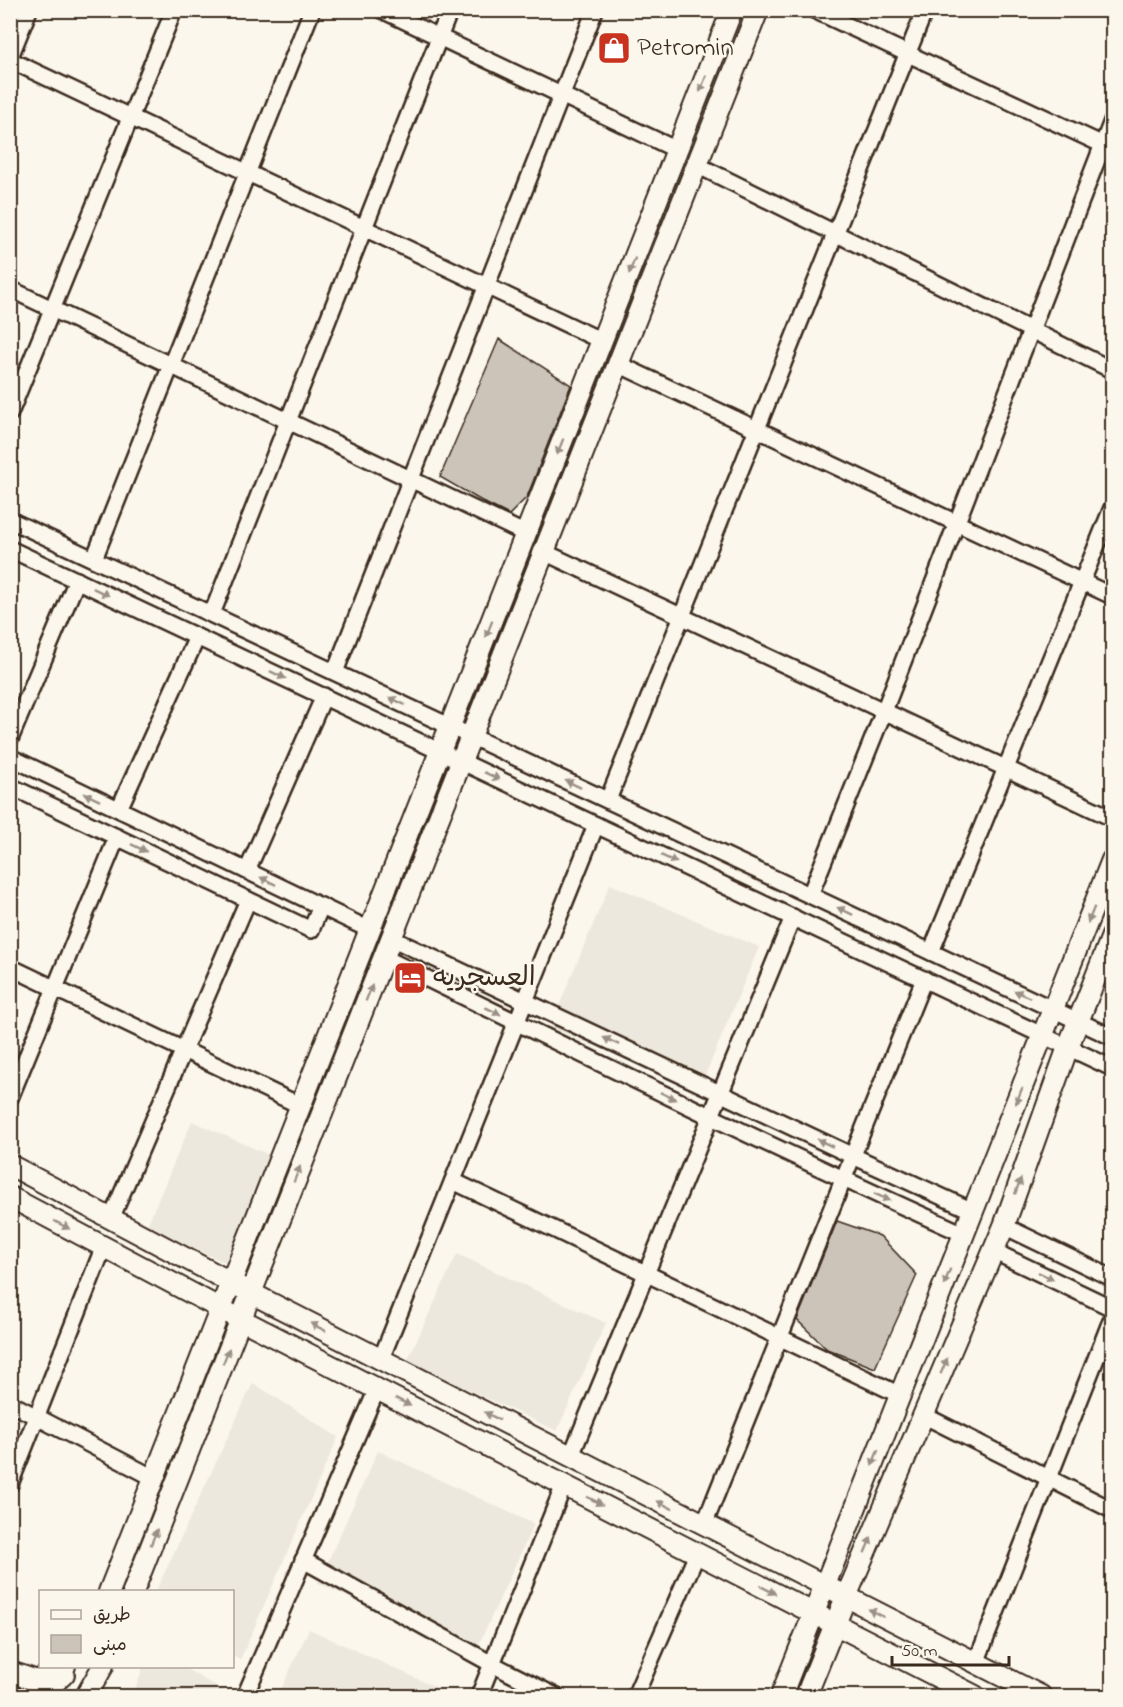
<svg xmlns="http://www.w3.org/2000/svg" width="1123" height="1707" viewBox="0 0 1123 1707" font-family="'Indie Flower','Playpen Sans Arabic',sans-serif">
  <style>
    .built { fill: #ede8dd }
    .building { fill: #ccc4b9; stroke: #3b2a1e; stroke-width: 1.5 }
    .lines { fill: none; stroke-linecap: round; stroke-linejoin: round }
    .minor-casing { stroke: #3b2a1e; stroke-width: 20 }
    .major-casing { stroke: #3b2a1e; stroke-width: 24 }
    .minor { stroke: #fbf7ec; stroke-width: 15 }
    .major { stroke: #fbf7ec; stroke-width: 20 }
    .oneway { fill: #9b9085 }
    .labels { text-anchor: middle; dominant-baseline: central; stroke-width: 5; stroke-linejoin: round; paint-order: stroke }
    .poi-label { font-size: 27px; fill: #3b2a1e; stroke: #fbf7ec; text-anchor: start }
  </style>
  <rect width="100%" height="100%" fill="#fbf7ec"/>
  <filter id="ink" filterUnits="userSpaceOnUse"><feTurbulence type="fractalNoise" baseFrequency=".0167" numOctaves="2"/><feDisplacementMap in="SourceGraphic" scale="12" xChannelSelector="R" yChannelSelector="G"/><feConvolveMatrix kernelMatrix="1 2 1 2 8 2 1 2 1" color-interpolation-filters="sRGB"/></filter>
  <g filter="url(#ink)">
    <g class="built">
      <polygon points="610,884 759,947 699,1090 550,1027"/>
      <polygon points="192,1121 274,1157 229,1264 146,1228"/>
      <polygon points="457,1254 606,1323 557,1431 407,1361"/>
      <polygon points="253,1383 338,1437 240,1660 233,1656 232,1592 156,1591"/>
      <polygon points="378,1451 534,1524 474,1655 318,1583"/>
      <polygon points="309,1629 455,1696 278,1696"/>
      <polygon points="143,1667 183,1667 227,1693 226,1696 133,1696"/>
    </g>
    <g class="building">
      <polygon points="499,339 571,385 527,497 509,515 487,504 440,477"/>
      <polygon points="837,1221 880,1236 917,1275 875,1368 827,1349 797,1320"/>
    </g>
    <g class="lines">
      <g class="minor-casing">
        <g id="minor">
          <polyline points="382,10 677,150"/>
          <polyline points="814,10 1112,149"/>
          <polyline points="10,57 29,10"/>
          <polyline points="10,60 602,341"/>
          <polyline points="697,165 1112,370"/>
          <polyline points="10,289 526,534"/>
          <polyline points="618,364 1112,596"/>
          <polyline points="10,413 174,10"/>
          <polyline points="10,520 1112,1037"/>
          <polyline points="10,549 1112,1068"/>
          <polyline points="544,552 1112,818"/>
          <polyline points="94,559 312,10"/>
          <polyline points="212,614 450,10"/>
          <polyline points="335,672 595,10"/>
          <polyline points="10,739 77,580"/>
          <polyline points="10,757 370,930"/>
          <polyline points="10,786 311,930 321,906"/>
          <polyline points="608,800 925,10"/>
          <polyline points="119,809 197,637"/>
          <polyline points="247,871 324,696"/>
          <polyline points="810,895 884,711 1112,121"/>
          <polyline points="391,938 853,1156 973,1211"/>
          <polyline points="931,952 1112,508"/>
          <path d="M 383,957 C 576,1052 768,1146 964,1234"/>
          <polyline points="10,967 301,1106"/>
          <polyline points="10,1098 117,837"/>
          <polyline points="453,1181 900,1395"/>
          <polyline points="111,1219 248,900"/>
          <polyline points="1004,1226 1112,1278"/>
          <polyline points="993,1251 1112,1308"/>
          <polyline points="381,1359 596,825"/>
          <polyline points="10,1403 154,1478"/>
          <polyline points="923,1415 1112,1510"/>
          <polyline points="571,1456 793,917"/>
          <polyline points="10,1484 104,1246"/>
          <polyline points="704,1525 924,979"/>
          <polyline points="303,1560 492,1664 555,1696"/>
          <polyline points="976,1663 1112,1318"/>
          <polyline points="245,1696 377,1389"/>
          <polyline points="479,1696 564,1485"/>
          <polyline points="635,1696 697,1554"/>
        </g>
      </g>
      <g class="major-casing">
        <g id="major">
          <polyline points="10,1165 251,1293 1041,1696"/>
          <polyline points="10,1197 240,1319 975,1696"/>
          <polyline points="109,1592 732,10"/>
          <polyline points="133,1592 758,10"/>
          <polyline points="10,1672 37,1681 65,1666"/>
          <polyline points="40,1696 64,1674"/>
          <polyline points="86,1696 103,1666"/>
          <polyline points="781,1696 1112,860"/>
          <polyline points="806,1696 846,1597 1004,1226 1068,1047 1112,936"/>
        </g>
      </g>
      <use href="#minor" class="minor"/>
      <use href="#major" class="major"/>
    </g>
    <defs><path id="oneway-solid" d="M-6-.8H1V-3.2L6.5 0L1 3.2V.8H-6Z" transform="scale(1.5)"/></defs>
    <g class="oneway">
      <use href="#oneway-solid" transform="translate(703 84) rotate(112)"/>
      <use href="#oneway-solid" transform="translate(632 266) rotate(111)"/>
      <use href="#oneway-solid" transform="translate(560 447) rotate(112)"/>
      <use href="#oneway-solid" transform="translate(101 592) rotate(25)"/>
      <use href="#oneway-solid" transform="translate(489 629) rotate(112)"/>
      <use href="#oneway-solid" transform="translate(278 675) rotate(25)"/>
      <use href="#oneway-solid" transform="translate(397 701) rotate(-155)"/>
      <use href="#oneway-solid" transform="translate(492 776) rotate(25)"/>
      <use href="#oneway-solid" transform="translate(573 784) rotate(-155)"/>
      <use href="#oneway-solid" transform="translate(92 797) rotate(-154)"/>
      <use href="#oneway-solid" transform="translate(139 848) rotate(26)"/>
      <use href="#oneway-solid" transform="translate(669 859) rotate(25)"/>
      <use href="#oneway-solid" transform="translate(268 881) rotate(-154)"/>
      <use href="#oneway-solid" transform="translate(845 911) rotate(-155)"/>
      <use href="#oneway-solid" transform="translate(1091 915) rotate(112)"/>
      <use href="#oneway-solid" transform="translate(369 993) rotate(-68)"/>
      <use href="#oneway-solid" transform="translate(1022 994) rotate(-155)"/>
      <use href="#oneway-solid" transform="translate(493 1011) rotate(26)"/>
      <use href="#oneway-solid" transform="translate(611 1041) rotate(-155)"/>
      <use href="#oneway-solid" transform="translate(668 1096) rotate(26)"/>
      <use href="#oneway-solid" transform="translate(1019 1096) rotate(112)"/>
      <use href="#oneway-solid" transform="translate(825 1143) rotate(-154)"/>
      <use href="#oneway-solid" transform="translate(297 1174) rotate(-68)"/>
      <use href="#oneway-solid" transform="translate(1018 1186) rotate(-70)"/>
      <use href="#oneway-solid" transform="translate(882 1197) rotate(24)"/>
      <use href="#oneway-solid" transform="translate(62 1225) rotate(28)"/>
      <use href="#oneway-solid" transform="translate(1046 1276) rotate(26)"/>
      <use href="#oneway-solid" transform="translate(947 1277) rotate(112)"/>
      <use href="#oneway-solid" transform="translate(318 1327) rotate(-153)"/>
      <use href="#oneway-solid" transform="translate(226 1356) rotate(-68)"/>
      <use href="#oneway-solid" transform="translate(944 1366) rotate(-67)"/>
      <use href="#oneway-solid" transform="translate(403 1402) rotate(27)"/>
      <use href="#oneway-solid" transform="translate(492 1416) rotate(-153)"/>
      <use href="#oneway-solid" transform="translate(875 1458) rotate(112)"/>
      <use href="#oneway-solid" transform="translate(595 1501) rotate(27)"/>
      <use href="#oneway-solid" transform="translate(665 1505) rotate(-153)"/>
      <use href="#oneway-solid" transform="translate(154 1537) rotate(-68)"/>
      <use href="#oneway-solid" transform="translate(868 1545) rotate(-67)"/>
      <use href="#oneway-solid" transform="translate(768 1590) rotate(27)"/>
      <use href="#oneway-solid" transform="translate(876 1613) rotate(-153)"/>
    </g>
  </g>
  <defs>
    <g id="shop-square" transform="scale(1.725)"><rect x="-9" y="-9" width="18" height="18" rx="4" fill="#c8321e" stroke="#fbf7ec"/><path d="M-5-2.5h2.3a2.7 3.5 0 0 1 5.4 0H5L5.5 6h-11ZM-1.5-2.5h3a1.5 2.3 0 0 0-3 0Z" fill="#fff"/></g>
    <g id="hotel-square" transform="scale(1.725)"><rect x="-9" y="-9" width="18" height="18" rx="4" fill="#c8321e" stroke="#fbf7ec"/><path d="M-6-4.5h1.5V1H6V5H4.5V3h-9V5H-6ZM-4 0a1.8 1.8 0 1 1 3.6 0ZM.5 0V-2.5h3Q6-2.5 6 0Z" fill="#fff"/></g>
  </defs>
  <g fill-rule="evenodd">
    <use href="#shop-square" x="614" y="48"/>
    <use href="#hotel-square" x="410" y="978"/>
  </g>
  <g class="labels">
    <g class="poi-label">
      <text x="637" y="48">Petromin</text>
      <text x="433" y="978">العسجريه</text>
    </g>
  </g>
  <rect width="1123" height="1707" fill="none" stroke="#fbf7ec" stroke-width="36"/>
  <rect x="18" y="18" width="1087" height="1671" fill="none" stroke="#3b2a1e" stroke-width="2" filter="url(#ink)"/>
  <rect x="39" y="1590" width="195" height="78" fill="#fbf7ec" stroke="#aea59a" stroke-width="1.5"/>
  <rect x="51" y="1610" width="30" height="9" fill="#fbf7ec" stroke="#aea59a" stroke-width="1.5"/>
  <text x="93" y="1620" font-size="18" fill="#3b2a1e">طريق</text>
  <rect x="51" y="1635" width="30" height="18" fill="#ccc4b9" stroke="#aea59a" stroke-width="1.5"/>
  <text x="93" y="1650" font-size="18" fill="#3b2a1e">مبنى</text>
  <path d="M892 1656v9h117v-9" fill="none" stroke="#3b2a1e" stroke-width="3"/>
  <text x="901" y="1656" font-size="18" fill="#3b2a1e" stroke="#fbf7ec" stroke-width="4.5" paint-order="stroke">50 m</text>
</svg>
